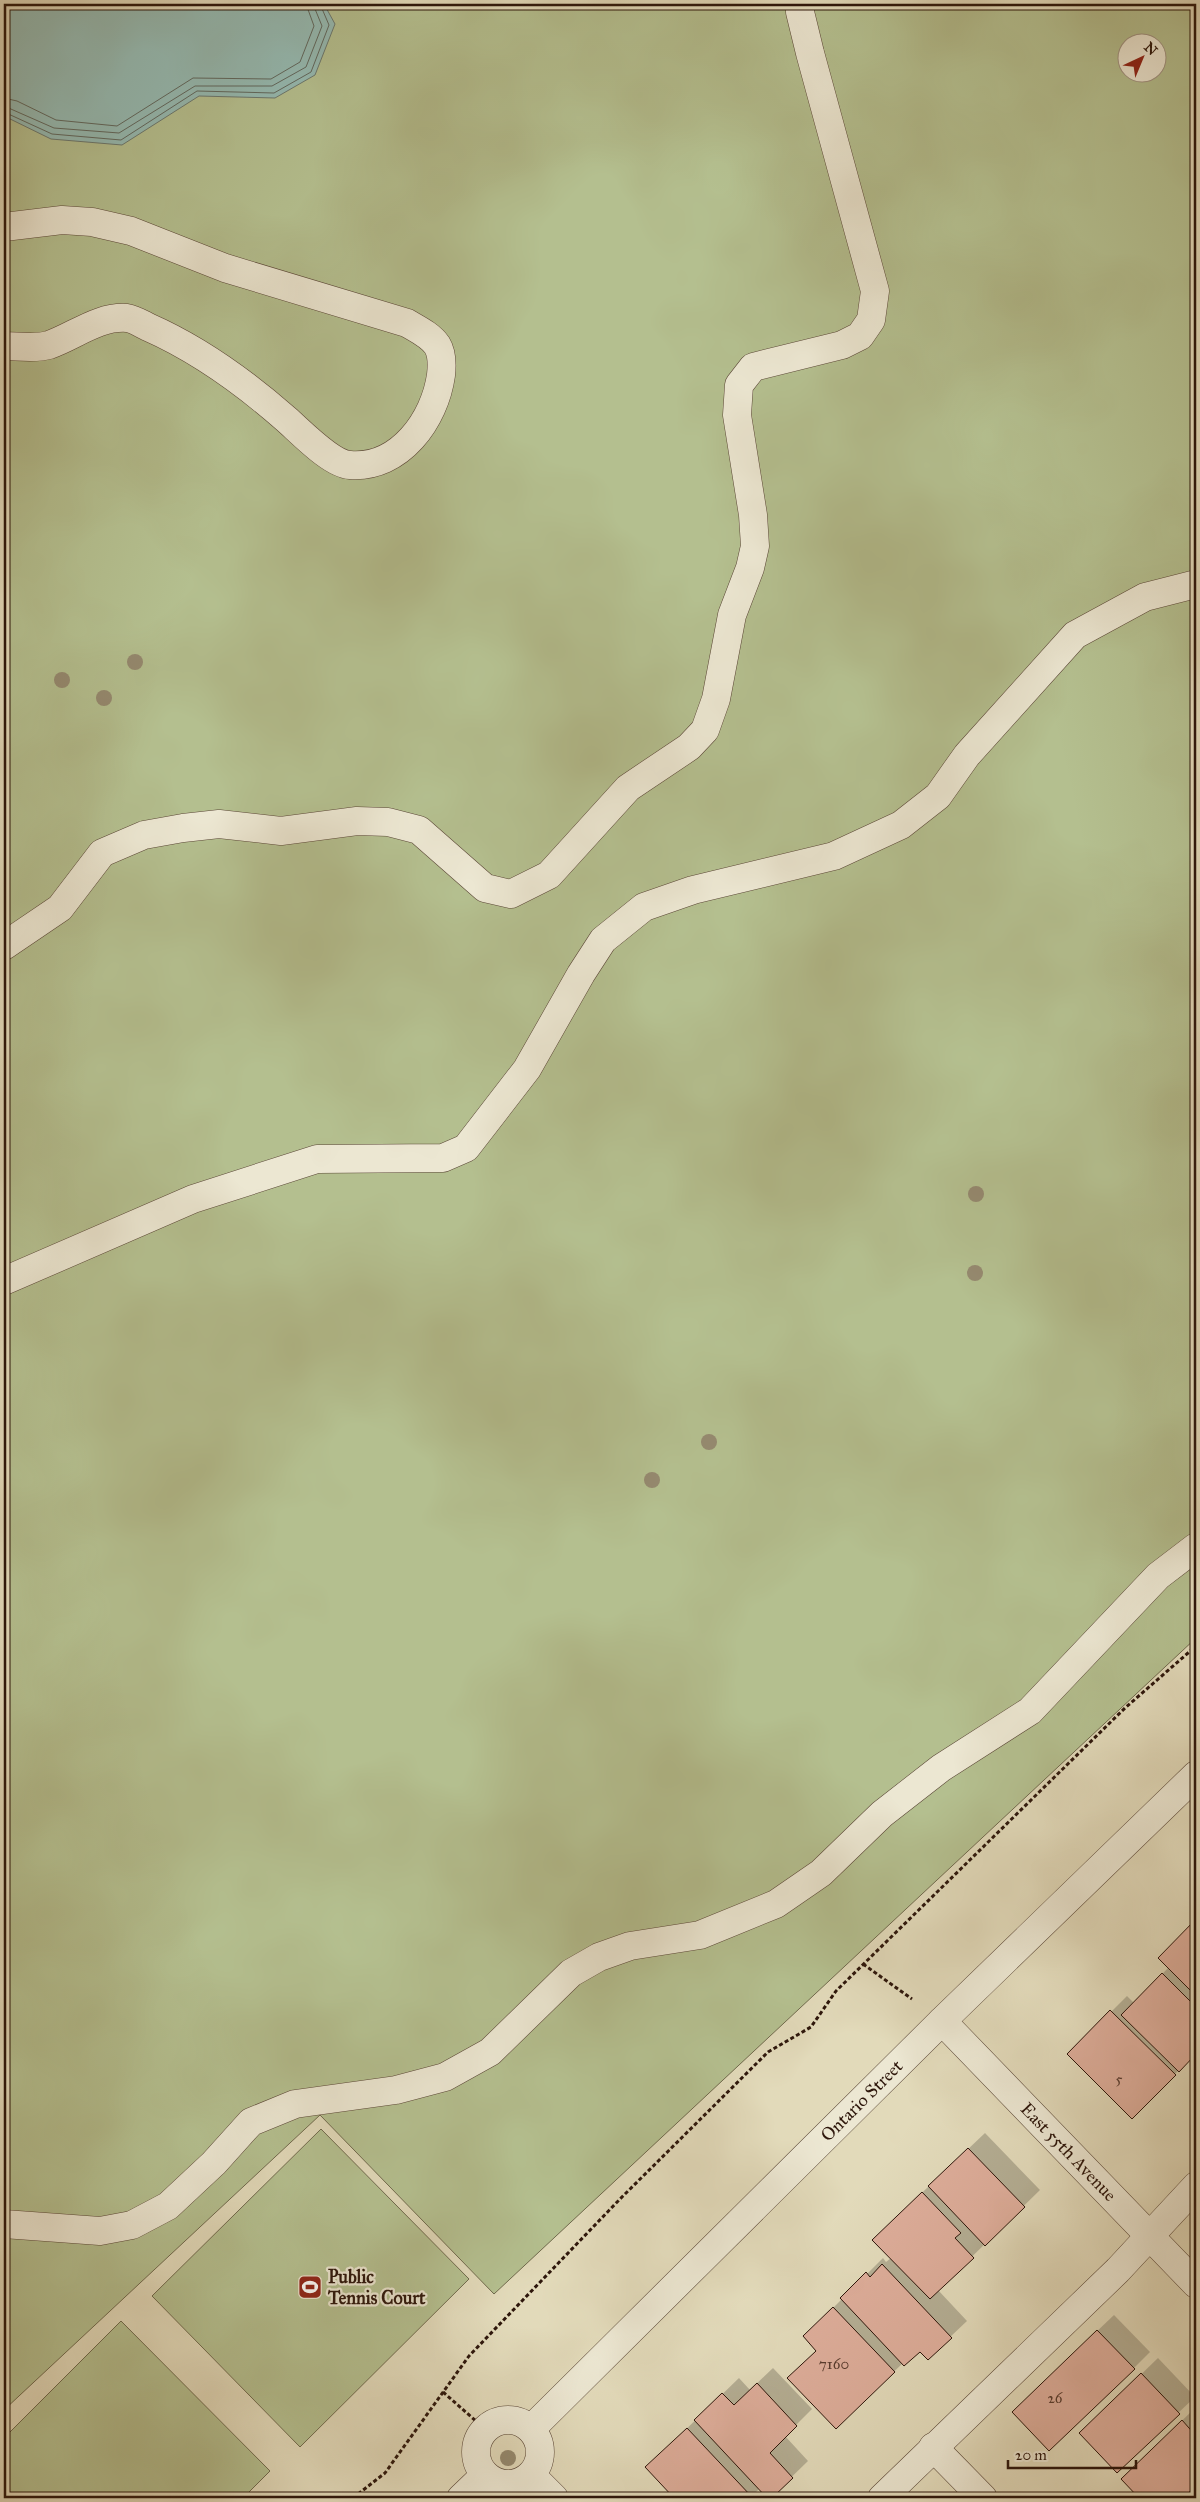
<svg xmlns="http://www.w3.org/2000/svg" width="1200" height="2502" viewBox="0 0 1200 2502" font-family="'IM FELL Great Primer',serif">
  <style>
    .green { fill: #b4bf8f; stroke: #706a4d; fill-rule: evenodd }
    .water { fill: #95bab2; stroke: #6b786f }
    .shadow { fill: #0003 }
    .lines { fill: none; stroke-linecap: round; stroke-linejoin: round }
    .shore { stroke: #61685e; stroke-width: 1 }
    .building { fill: #ddad9a; stroke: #2d160b }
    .minor-casing { stroke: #5a4737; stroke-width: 29 }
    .path { stroke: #2d160b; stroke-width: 3; stroke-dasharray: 4 2.5; stroke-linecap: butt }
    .minor { stroke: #ece7d2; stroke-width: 28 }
    .tree { fill: #958a70 }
    .labels { text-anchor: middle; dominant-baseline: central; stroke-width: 4.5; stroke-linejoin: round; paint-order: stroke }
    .number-label { font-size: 15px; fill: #593c2f }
    .street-label { font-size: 18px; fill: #2d160b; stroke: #ece7d2 }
    .poi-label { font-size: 18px; font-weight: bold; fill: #2d160b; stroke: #ece7d2; text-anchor: start }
  </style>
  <rect width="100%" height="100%" fill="#e2daba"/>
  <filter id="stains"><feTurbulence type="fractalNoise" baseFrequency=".004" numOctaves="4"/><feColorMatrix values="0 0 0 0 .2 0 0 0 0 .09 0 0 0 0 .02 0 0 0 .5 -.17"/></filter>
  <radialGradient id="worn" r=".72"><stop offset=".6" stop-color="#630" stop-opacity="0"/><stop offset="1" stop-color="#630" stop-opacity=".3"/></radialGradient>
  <g class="green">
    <path d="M 4,4 L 1196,4 L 1196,1638 L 494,2294 L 320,2115 L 4,2410 ZM 1128,42 L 1158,42 L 1158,72 L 1128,72 Z"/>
    <polygon points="321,2129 469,2279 300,2447 152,2296"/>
    <polygon points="121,2321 270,2471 243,2498 4,2498 4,2438"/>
  </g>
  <polygon class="water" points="4,4 324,4 335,24 315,75 275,98 199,96 122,145 51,139 4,116"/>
  <g class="shadow">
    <polygon points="1196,1921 1196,2053 1132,2117 1069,2054 1127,1996 1134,2003 1169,1967 1160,1958"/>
    <polygon points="985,2133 1040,2190 938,2290 967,2321 928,2358 920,2350 903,2363 836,2427 818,2350 821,2320 883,2258 886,2262 891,2258 889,2224"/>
    <polygon points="1114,2315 1150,2352 1134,2368 1029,2396"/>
    <polygon points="1158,2358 1195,2397 1117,2471 1096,2418"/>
    <polygon points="773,2368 812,2409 785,2436 808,2461 770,2498 760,2488 750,2498 676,2498 647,2467 739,2378 750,2390"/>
    <polygon points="1196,2407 1196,2484 1181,2498 1141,2498 1122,2479"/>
  </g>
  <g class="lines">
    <g class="shore">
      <polyline points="4,98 17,101 56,120 117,126 193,78 271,79 300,62 314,26 306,4"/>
      <polyline points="4,106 54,128 119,133 195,86 272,86 306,67 322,26 313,4"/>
      <polyline points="4,112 52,134 121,140 197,91 274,93 311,72 329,25 320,4"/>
    </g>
  </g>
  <g class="building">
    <polygon points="1196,1919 1196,1996 1158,1958"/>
    <polygon points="1162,1973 1196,2007 1196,2054 1179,2072 1121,2015"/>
    <polygon points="1110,2010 1176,2075 1132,2119 1067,2054"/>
    <polygon points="968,2148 1025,2207 985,2246 928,2186"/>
    <polygon points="922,2192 961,2233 955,2238 974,2258 930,2299 872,2240"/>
    <polygon points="882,2264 952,2338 928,2360 920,2352 904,2366 840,2298 866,2272 870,2277"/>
    <polygon points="833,2307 895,2372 836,2429 787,2378 816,2351 803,2336"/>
    <polygon points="1097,2330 1135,2369 1049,2451 1012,2412"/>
    <polygon points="1141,2373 1180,2414 1117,2473 1079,2433"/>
    <polygon points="757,2383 797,2426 770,2453 793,2478 772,2498 767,2498 694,2420 722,2393 734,2405"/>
    <polygon points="1182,2420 1196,2436 1196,2486 1183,2498 1139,2498 1121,2479"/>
    <polygon points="687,2428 752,2497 751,2498 674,2498 645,2467"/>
  </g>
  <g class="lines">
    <g class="minor-casing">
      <g id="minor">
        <path d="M 4,227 L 62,220 L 92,222 L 131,231 L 225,268 L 407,323 C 417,329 430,335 437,345 C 442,353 442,366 441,375 C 435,419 400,469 350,465 C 331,464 301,432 286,419 C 245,383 198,349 148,327 C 142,324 134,319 127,318 C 98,316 75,336 49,345 C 36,349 17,346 4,346"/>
        <polyline points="4,946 60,908 102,853 144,835 183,828 219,824 281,831 357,821 388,822 419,830 485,888 511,894 549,875 628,788 689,747 705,730 716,699 732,615 750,568 755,546 753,515 737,415 739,385 753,367 842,345 860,336 871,320 875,291 810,53 800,12 800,4"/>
        <polyline points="4,1281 193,1199 317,1159 443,1158 466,1148 527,1069 581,974 603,940 644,907 693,890 834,856 901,825 938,796 967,755 1075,635 1145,597 1196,584"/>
        <path id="s1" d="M 942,2021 L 1196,2284"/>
        <polyline points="4,2224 100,2231 132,2225 168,2206 214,2163 251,2122 295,2104 396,2090 445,2077 490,2052 571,1973 599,1957 630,1946 700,1935 776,1904 821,1873 882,1814 941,1768 1030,1711 1158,1576 1196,1547"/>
        <circle cx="508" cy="2452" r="32"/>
        <path id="s2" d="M 531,2429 L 942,2021 L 1196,1775"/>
        <polyline points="933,2447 983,2498"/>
        <polyline points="531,2475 554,2498"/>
        <polyline points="461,2498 485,2475"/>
        <polyline points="882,2498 1118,2270 1196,2186"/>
      </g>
    </g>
    <g class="path">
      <polyline points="863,1964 912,1999"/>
      <polyline points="443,2392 485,2429"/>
      <polyline points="353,2498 385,2473 469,2356 620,2199 768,2052 811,2027 836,1991 1125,1708 1196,1646"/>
    </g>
    <use href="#minor" class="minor"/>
  </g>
  <g class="tree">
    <circle cx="135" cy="662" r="8"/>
    <circle cx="62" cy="680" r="8"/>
    <circle cx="104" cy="698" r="8"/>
    <circle cx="976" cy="1194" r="8"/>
    <circle cx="975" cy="1273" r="8"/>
    <circle cx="709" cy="1442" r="8"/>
    <circle cx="652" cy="1480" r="8"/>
    <circle cx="508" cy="2458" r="8"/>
  </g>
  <defs>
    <g id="stadium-square" transform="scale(1.25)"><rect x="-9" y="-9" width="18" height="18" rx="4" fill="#8f2418" stroke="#ece7d2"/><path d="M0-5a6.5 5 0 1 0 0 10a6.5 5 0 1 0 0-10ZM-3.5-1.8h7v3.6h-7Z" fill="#fff"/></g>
  </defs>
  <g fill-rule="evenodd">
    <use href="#stadium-square" x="310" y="2287"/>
  </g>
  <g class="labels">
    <g class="number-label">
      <text x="1119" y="2079">5</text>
      <text x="834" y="2364">7160</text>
      <text x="1055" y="2398">26</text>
    </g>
    <g class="street-label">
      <text stroke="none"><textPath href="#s2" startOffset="466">Ontario Street</textPath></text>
      <text stroke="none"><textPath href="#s1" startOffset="182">East 55th Avenue</textPath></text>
    </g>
    <g class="poi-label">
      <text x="328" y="2277">Public<tspan x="328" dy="21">Tennis Court</tspan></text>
    </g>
  </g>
  <rect width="1200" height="2502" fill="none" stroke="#e2daba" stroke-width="20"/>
  <rect x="5" y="5" width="1190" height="2492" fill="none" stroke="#2d160b" stroke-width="2.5"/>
  <rect x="10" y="10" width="1180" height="2482" fill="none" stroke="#2d160b"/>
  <g transform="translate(1142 58) rotate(44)"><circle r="24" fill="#ece7d2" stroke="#a09382"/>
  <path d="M0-4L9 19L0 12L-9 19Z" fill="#8f2418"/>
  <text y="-8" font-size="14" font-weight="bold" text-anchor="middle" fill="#2d160b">N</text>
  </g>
  <path d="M1008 2460v8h128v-8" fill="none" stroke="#2d160b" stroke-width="2.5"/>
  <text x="1015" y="2460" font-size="15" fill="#2d160b" stroke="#ece7d2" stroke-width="4" paint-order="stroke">20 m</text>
  <rect width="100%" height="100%" filter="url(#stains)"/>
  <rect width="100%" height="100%" fill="url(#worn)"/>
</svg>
